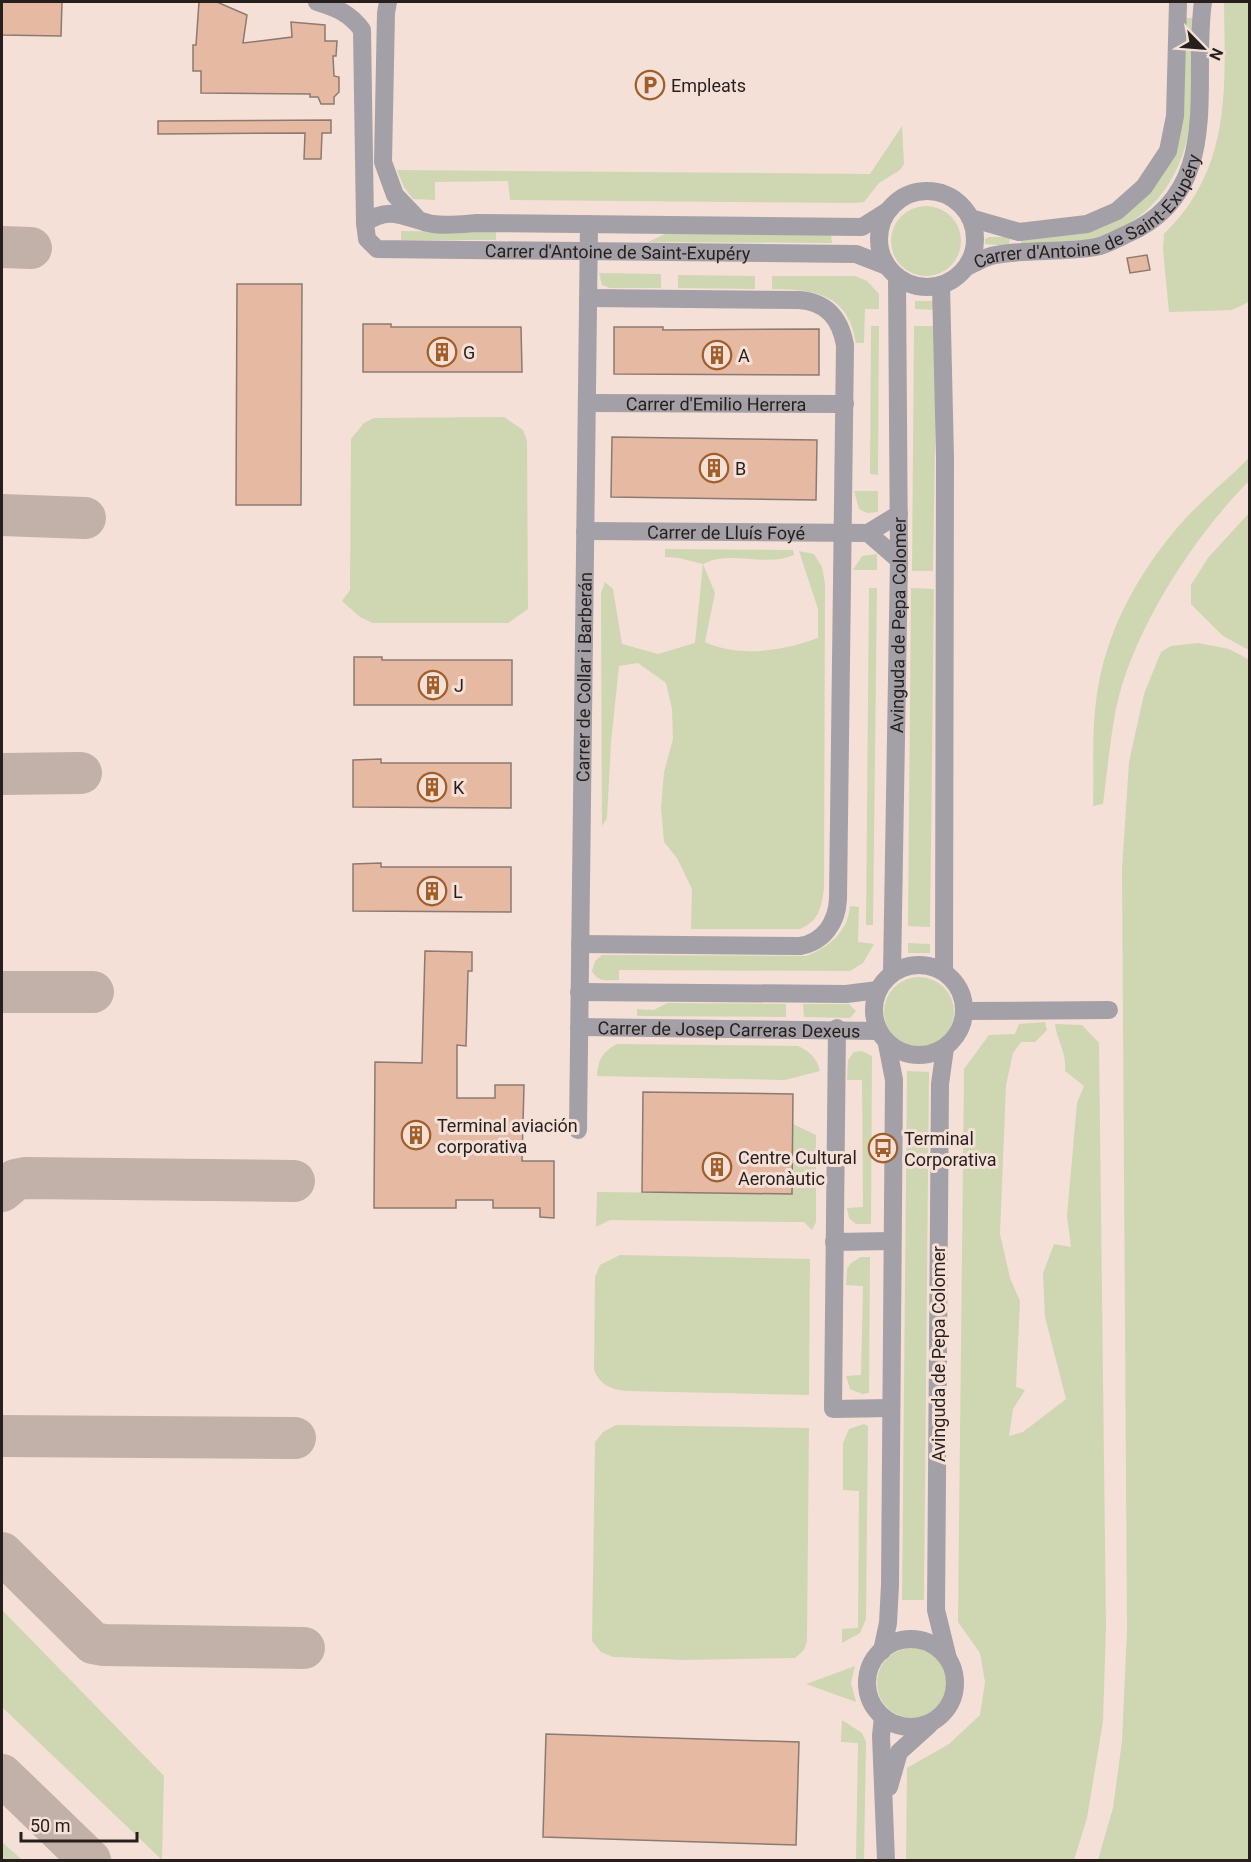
<svg xmlns="http://www.w3.org/2000/svg" width="1251" height="1862" viewBox="0 0 1251 1862" font-family="Roboto,sans-serif">
  <style>
    .green { fill: #cfd6b2 }
    .lines { fill: none; stroke-linecap: round; stroke-linejoin: round }
    .taxiway { stroke: #c2b1a8; stroke-width: 42 }
    .building { fill: #e6b9a2; stroke: #8c7a72; stroke-width: 1.5 }
    .street { stroke: #a4a0a7; stroke-width: 18 }
    .labels { text-anchor: middle; dominant-baseline: central; stroke-width: 6; stroke-linejoin: round; paint-order: stroke }
    .poi-label { font-size: 18px; fill: #261f1c; stroke: #f4e0d6; text-anchor: start }
    .street-label { font-size: 18px; fill: #261f1c; stroke: #f4e0d6 }
  </style>
  <rect width="100%" height="100%" fill="#f4e0d6"/>
  <g class="green">
    <path d="M 1224,2 L 1249,2 L 1249,302 L 1232,310 L 1169,312 L 1163,250 L 1164,234 C 1232,168 1225,89 1224,2 Z"/>
    <path d="M 1186,18 L 1196,18 C 1194,87 1201,166 1142,214 C 1127,227 1106,238 1085,242 C 1065,246 1042,245 1021,246 L 1021,237 L 1081,233 L 1166,169 Z"/>
    <polygon points="902,126 904,164 900,170 879,183 864,202 855,203 510,200 508,181 435,182 435,200 413,199 404,187 397,170 870,174"/>
    <circle cx="926" cy="241" r="35"/>
    <polygon points="401,231 496,232 496,240 401,240"/>
    <polygon points="667,233 831,235 832,243 648,242"/>
    <polygon points="989,237 1010,237 1009,246 985,244 985,239"/>
    <polygon points="599,273 661,274 661,288 610,288 602,285"/>
    <polygon points="678,275 755,276 755,289 678,288"/>
    <path d="M 772,276 L 855,276 L 867,281 L 879,294 L 879,309 L 865,309 L 864,343 L 856,343 C 848,293 815,290 772,289 Z"/>
    <polygon points="915,301 937,301 937,310 915,309"/>
    <polygon points="871,326 879,326 878,475 870,474"/>
    <polygon points="914,326 937,326 933,571 912,571"/>
    <polygon points="504,417 523,430 527,441 528,609 508,623 373,623 360,617 342,601 350,590 351,439 364,423 374,418"/>
    <path d="M 1249,458 L 1249,481 C 1194,536 1132,631 1116,709 C 1110,740 1107,773 1103,804 L 1093,806 C 1094,765 1091,722 1099,682 C 1110,625 1139,573 1177,528 C 1198,503 1226,481 1249,458 Z"/>
    <polygon points="854,491 878,491 878,512 867,513 859,509"/>
    <polygon points="1249,513 1249,650 1223,636 1191,604 1191,585 1208,558"/>
    <path d="M 665,549 L 793,550 L 794,555 C 765,568 731,549 703,564 L 715,593 L 705,642 C 739,658 783,651 818,638 L 818,609 L 799,551 L 814,554 L 822,567 L 825,584 L 824,889 C 821,908 819,921 800,929 L 691,929 L 692,889 L 677,858 L 664,842 L 661,807 L 664,772 L 673,739 L 672,709 L 666,683 L 638,663 L 619,666 L 611,742 L 607,818 L 602,826 L 601,593 L 605,582 L 613,589 L 622,644 L 658,654 L 695,643 L 703,564 L 679,558 L 665,557 Z"/>
    <polygon points="877,554 877,570 853,570 862,556"/>
    <polygon points="869,588 877,588 873,925 866,925"/>
    <polygon points="911,588 934,589 930,927 908,926"/>
    <polygon points="1198,643 1229,649 1250,660 1249,1860 1098,1860 1113,1808 1122,1741 1127,1631 1122,869 1129,762 1144,694 1161,652 1171,646"/>
    <path d="M 850,906 L 859,907 L 858,942 L 874,944 L 863,963 L 850,971 L 619,970 L 619,980 C 608,980 598,983 592,971 L 595,961 L 602,955 L 806,956 C 829,947 848,932 850,906 Z"/>
    <polygon points="908,943 930,944 930,953 908,953"/>
    <circle cx="919" cy="1012" r="35"/>
    <polygon points="667,1003 786,1004 786,1017 637,1016 637,1009 654,1010"/>
    <polygon points="803,1004 849,1004 856,1011 850,1018 804,1017"/>
    <path d="M 1045,1022 L 1047,1030 L 1035,1042 L 1021,1042 L 1013,1053 L 1006,1085 L 1000,1234 L 1010,1278 L 1020,1301 L 1016,1387 L 1025,1390 L 1013,1409 L 1009,1436 L 1023,1432 L 1066,1399 L 1045,1317 L 1043,1273 L 1054,1244 L 1071,1247 L 1067,1216 L 1077,1103 L 1084,1086 L 1065,1071 C 1067,1053 1057,1041 1055,1024 L 1082,1025 L 1099,1043 L 1106,1627 L 1103,1721 L 1087,1818 L 1074,1860 L 906,1860 L 907,1768 L 949,1744 L 980,1715 L 985,1682 L 980,1653 L 958,1622 L 964,1069 L 989,1035 L 1015,1034 L 1019,1024 Z"/>
    <path d="M 617,1044 L 798,1046 C 810,1052 817,1058 820,1071 L 785,1080 L 597,1076 C 598,1060 602,1052 617,1044 Z"/>
    <polygon points="862,1051 872,1056 871,1224 856,1224 849,1218 847,1208 863,1207 862,1080 847,1080 848,1060 854,1052"/>
    <polygon points="907,1071 929,1072 924,1600 902,1600"/>
    <polygon points="793,1124 816,1135 816,1222 812,1230 804,1222 795,1222 610,1220 596,1227 597,1192 791,1194"/>
    <path d="M 620,1255 L 810,1259 L 809,1395 L 626,1391 C 611,1389 601,1386 594,1370 L 595,1277 L 600,1265 Z"/>
    <polygon points="870,1257 869,1393 862,1394 850,1389 846,1376 861,1375 863,1286 846,1285 847,1269 851,1263 861,1257"/>
    <polygon points="864,1424 868,1426 866,1619 860,1633 842,1643 842,1629 858,1628 859,1491 843,1490 843,1443 849,1429"/>
    <polygon points="616,1425 809,1428 807,1641 804,1650 795,1658 684,1660 613,1657 601,1652 592,1641 595,1442 603,1432"/>
    <polygon points="2,1610 164,1776 162,1860 2,1707"/>
    <circle cx="912" cy="1683" r="35"/>
    <polygon points="855,1666 851,1683 856,1702 806,1684"/>
    <polygon points="842,1720 862,1733 866,1742 864,1860 856,1860 858,1743 841,1742"/>
    <polygon points="2,1842 22,1860 2,1860"/>
  </g>
  <g class="lines">
    <g class="taxiway">
      <polyline points="2,247 31,248"/>
      <polyline points="2,515 85,518"/>
      <polyline points="2,774 81,773"/>
      <polyline points="2,992 93,992"/>
      <polyline points="2,1191 15,1180 25,1178 294,1181"/>
      <polyline points="2,1436 295,1438"/>
      <polyline points="2,1553 93,1643 104,1645 304,1648"/>
      <polyline points="2,1775 90,1860"/>
    </g>
  </g>
  <g class="building">
    <polygon points="2,2 62,2 61,36 2,35"/>
    <polygon points="199,2 217,2 247,15 243,43 292,37 291,22 325,25 325,41 337,41 336,56 333,56 334,76 339,77 339,92 334,97 334,104 321,104 318,97 310,97 310,94 201,93 201,71 193,71 193,45 196,45"/>
    <polygon points="331,120 331,133 322,133 321,159 304,159 305,133 158,134 158,121"/>
    <polygon points="1147,255 1150,270 1130,273 1127,258"/>
    <polygon points="237,284 302,284 301,505 236,505"/>
    <polygon points="363,324 391,324 391,327 521,327 522,372 363,372"/>
    <polygon points="614,327 663,327 663,330 819,329 819,375 614,374"/>
    <polygon points="612,437 817,440 816,500 611,497"/>
    <polygon points="354,657 382,657 382,660 512,660 512,705 354,705"/>
    <polygon points="381,759 381,763 511,763 511,808 353,807 353,760"/>
    <polygon points="381,863 381,867 511,867 511,912 353,911 353,864"/>
    <polygon points="425,951 472,952 472,971 468,971 466,1046 457,1045 457,1098 495,1098 495,1085 524,1085 522,1161 554,1161 554,1218 540,1217 540,1208 493,1208 493,1200 456,1200 456,1208 374,1208 375,1062 422,1063"/>
    <polygon points="643,1092 793,1094 792,1194 642,1192"/>
    <polygon points="546,1734 799,1742 796,1845 543,1837"/>
  </g>
  <g class="lines">
    <g class="street">
      <path id="s1" d="M 317,2 C 336,8 350,13 362,30 L 365,223 L 367,239 L 377,249 L 856,254 L 887,266"/>
      <polyline points="388,2 386,13 383,162 395,195 416,217"/>
      <circle cx="927" cy="239" r="48"/>
      <polyline points="970,218 1019,232 1087,224 1117,211 1144,187 1168,151 1175,116 1178,2"/>
      <path d="M 365,223 C 390,204 407,219 433,224 C 448,226 463,224 477,223 L 862,227 L 889,210"/>
      <path id="s2" d="M 966,267 C 976,263 986,256 996,255 C 1028,249 1063,253 1096,247 C 1106,245 1116,239 1125,235 C 1226,193 1191,84 1203,2"/>
      <polyline points="941,285 945,458 944,972"/>
      <path id="s3" d="M 587,403 L 845,404"/>
      <path id="s4" d="M 585,531 L 868,533 L 899,514"/>
      <polyline points="868,533 899,560"/>
      <path d="M 580,944 L 800,946 C 824,942 837,922 838,899 L 845,345 C 840,318 827,302 799,300 L 588,298"/>
      <circle cx="919" cy="1010" r="45"/>
      <path id="s5" d="M 892,973 L 899,560 L 897,277"/>
      <polyline points="579,992 846,994 878,990"/>
      <polyline points="965,1011 1109,1010"/>
      <path id="s6" d="M 579,1027 L 878,1031"/>
      <polyline points="837,1028 833,1409 890,1408"/>
      <polyline points="945,1048 940,1084 936,1610 948,1659"/>
      <path id="s7" d="M 578,1130 L 589,224"/>
      <polyline points="834,1242 892,1241"/>
      <circle cx="911" cy="1683" r="44"/>
      <polyline points="882,1651 888,1623 890,1585 894,1080 887,1044"/>
      <polyline points="883,1717 881,1736 886,1860"/>
      <polyline points="889,1787 899,1752 929,1725"/>
    </g>
  </g>
  <defs>
    <g id="parking-ring" transform="scale(1.5)"><circle r="9.5" fill="#f4e0d6" stroke="#a05e2a" stroke-width="1.5"/><path d="M-3.5-5.5H1a3.5 3.5 0 0 1 0 7H-1V5.5H-3.5ZM-1-3.4V-.6H.8a1.4 1.4 0 0 0 0-2.8Z" fill="#a05e2a"/></g>
    <g id="building-ring" transform="scale(1.5)"><circle r="9.5" fill="#f4e0d6" stroke="#a05e2a" stroke-width="1.5"/><path d="M-4-6H4V6H1V3H-1V6H-4ZM-2.5-4.3h1.7v1.8h-1.7ZM.8-4.3h1.7v1.8H.8ZM-2.5-1h1.7V.8h-1.7ZM.8-1h1.7V.8H.8Z" fill="#a05e2a"/></g>
    <g id="bus-ring" transform="scale(1.5)"><circle r="9.5" fill="#f4e0d6" stroke="#a05e2a" stroke-width="1.5"/><path d="M-5-6H5V4H4V6H2V4H-2V6H-4V4H-5ZM-3.5-4V0h7V-4ZM-3.5 1.2v1.5H-2V1.2ZM2 1.2v1.5H3.5V1.2Z" fill="#a05e2a"/></g>
  </defs>
  <g fill-rule="evenodd">
    <use href="#parking-ring" x="650" y="85"/>
    <use href="#building-ring" x="442" y="352"/>
    <use href="#building-ring" x="717" y="355"/>
    <use href="#building-ring" x="714" y="468"/>
    <use href="#building-ring" x="433" y="685"/>
    <use href="#building-ring" x="432" y="787"/>
    <use href="#building-ring" x="432" y="891"/>
    <use href="#building-ring" x="416" y="1135"/>
    <use href="#bus-ring" x="883" y="1148"/>
    <use href="#building-ring" x="717" y="1167"/>
  </g>
  <g class="labels">
    <g class="poi-label">
      <text x="671" y="85">Empleats</text>
      <text x="463" y="352">G</text>
      <text x="738" y="355">A</text>
      <text x="735" y="468">B</text>
      <text x="454" y="685">J</text>
      <text x="453" y="787">K</text>
      <text x="453" y="891">L</text>
      <text x="437" y="1125">Terminal aviación<tspan x="437" dy="21">corporativa</tspan></text>
      <text x="904" y="1138">Terminal<tspan x="904" dy="21">Corporativa</tspan></text>
      <text x="738" y="1157">Centre Cultural<tspan x="738" dy="21">Aeronàutic</tspan></text>
    </g>
    <g class="street-label">
      <text stroke="none"><textPath href="#s2" startOffset="142">Carrer d'Antoine de Saint-Exupéry</textPath></text>
      <text stroke="none"><textPath href="#s1" startOffset="518">Carrer d'Antoine de Saint-Exupéry</textPath></text>
      <text stroke="none"><textPath href="#s3" startOffset="129">Carrer d'Emilio Herrera</textPath></text>
      <text stroke="none"><textPath href="#s4" startOffset="141">Carrer de Lluís Foyé</textPath></text>
      <text stroke="none"><textPath href="#s5" startOffset="348">Avinguda de Pepa Colomer</textPath></text>
      <text stroke="none"><textPath href="#s7" startOffset="453">Carrer de Collar i Barberán</textPath></text>
      <text stroke="none"><textPath href="#s6" startOffset="150">Carrer de Josep Carreras Dexeus</textPath></text>
      <text transform="translate(938 1354) rotate(-90)">Avinguda de Pepa Colomer</text>
    </g>
  </g>
  <rect width="1251" height="1862" fill="none" stroke="#261f1c" stroke-width="6"/>
  <g transform="translate(1203 48) rotate(115)" stroke="#f4e0d6" stroke-width="4.5" paint-order="stroke">
  <path d="M0-4.5L10 22L0 15L-10 22Z" fill="#261f1c"/>
  <text y="-9" font-size="16" font-weight="bold" text-anchor="middle" fill="#261f1c">N</text>
  </g>
  <path d="M21 1832v9h116v-9" fill="none" stroke="#261f1c" stroke-width="3"/>
  <text x="30" y="1832" font-size="18" fill="#261f1c" stroke="#f4e0d6" stroke-width="4.5" paint-order="stroke">50 m</text>
</svg>
